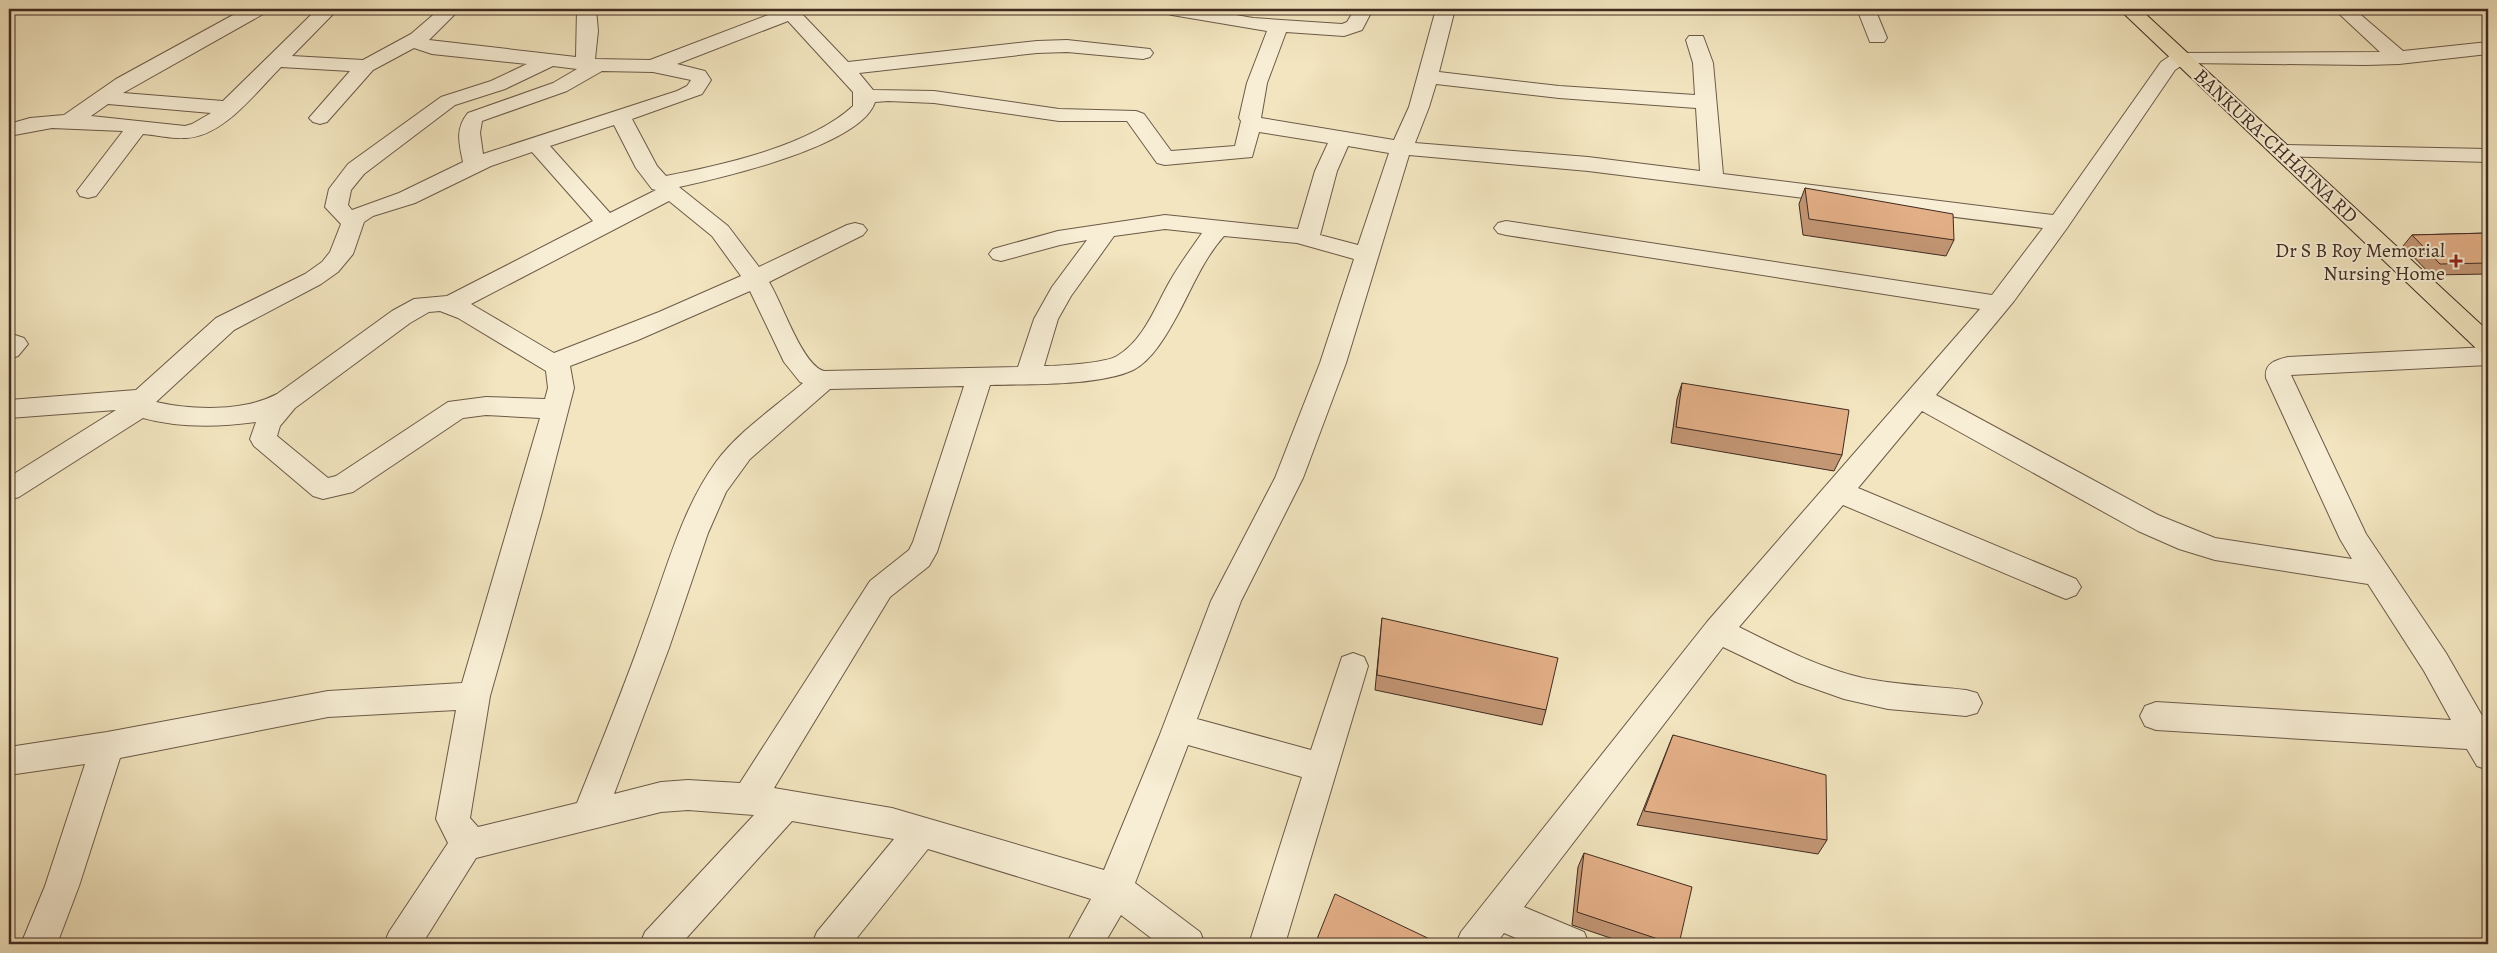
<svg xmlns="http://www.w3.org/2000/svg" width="2497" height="953" viewBox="0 0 2497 953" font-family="Alegreya,serif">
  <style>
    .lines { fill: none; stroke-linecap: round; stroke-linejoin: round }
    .minor-casing { stroke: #6c5a48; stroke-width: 2 }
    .trunk-casing { stroke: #402b21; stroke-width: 2 }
    .minor { fill: #f7eed5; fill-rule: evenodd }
    .trunk { fill: #f2e5bf; fill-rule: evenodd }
    .wall { fill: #c39674; stroke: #402b21 }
    .building { fill: #e3af87; stroke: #402b21 }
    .poi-dot { fill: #8f2418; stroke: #f7eed5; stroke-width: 2 }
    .labels { text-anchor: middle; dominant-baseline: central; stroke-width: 4; stroke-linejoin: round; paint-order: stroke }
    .street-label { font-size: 20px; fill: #402b21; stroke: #f7eed5 }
    .poi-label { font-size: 20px; fill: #402b21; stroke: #f7eed5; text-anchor: end }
  </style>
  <rect width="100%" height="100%" fill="#f2e5bf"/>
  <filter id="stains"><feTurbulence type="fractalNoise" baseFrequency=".004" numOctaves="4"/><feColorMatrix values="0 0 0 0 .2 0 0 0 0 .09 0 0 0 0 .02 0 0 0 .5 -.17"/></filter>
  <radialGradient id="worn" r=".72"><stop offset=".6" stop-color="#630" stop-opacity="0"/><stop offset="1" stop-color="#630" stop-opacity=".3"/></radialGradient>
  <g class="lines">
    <g class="minor-casing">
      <g id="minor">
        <path d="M 244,9 L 268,9 L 265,13 L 123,93 L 223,101 L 317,9 L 338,9 L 292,56 L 363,60 L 411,34 L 440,9 L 460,9 L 429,40 L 576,57 L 577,9 L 596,9 L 598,31 L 595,59 L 650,60 L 784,9 L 810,9 L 803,15 L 848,62 L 1037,41 L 1067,40 L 1150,49 L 1153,53 L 1150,57 L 1143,59 L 1067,52 L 1037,53 L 859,73 L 873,90 L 934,91 L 1059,109 L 1136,111 L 1144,114 L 1171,151 L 1235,146 L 1241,121 L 1239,118 L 1247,83 L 1267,31 L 1172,15 L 1165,13 L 1163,9 L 1202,9 L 1253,18 L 1342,24 L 1347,22 L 1355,9 L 1373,9 L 1362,30 L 1344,36 L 1286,32 L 1267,83 L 1261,118 L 1394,140 L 1409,107 L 1436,9 L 1455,9 L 1439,72 L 1559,86 L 1695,95 L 1693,63 L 1686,40 L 1689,36 L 1703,36 L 1713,63 L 1723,174 L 2053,215 L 2161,62 L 2174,53 L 2380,52 L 2334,9 L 2354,9 L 2403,51 L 2488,42 L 2488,54 L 2399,64 L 2366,65 L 2185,63 L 2175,70 L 2067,228 L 2014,301 L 1936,395 L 2158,515 L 2215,538 L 2352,559 L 2340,539 L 2266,378 C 2264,363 2276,360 2288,357 L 2488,347 L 2488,365 L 2291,375 L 2366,534 L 2446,653 L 2488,726 L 2488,770 L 2477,766 L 2467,749 L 2156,730 L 2145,726 L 2140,716 L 2145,706 L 2156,702 L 2451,720 L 2424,671 L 2368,584 L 2215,560 L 2179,549 L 2138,531 L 1922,411 L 1858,488 L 2076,579 L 2081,587 L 2076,595 L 2066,599 L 2056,595 L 1843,505 L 1739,627 C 1779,647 1820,668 1863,678 C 1897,685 1932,686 1966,690 L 1977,693 L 1982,703 L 1977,713 L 1966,716 L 1888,709 L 1844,699 L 1796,682 L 1723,647 L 1524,907 L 1584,932 L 1589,944 L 1530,944 L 1504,933 L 1496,944 L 1456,944 L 1461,932 L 1707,622 L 1980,309 L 1506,235 L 1498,233 L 1494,228 L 1498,223 L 1506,221 L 1992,295 L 2043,228 L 1588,171 L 1409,155 L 1346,363 L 1303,478 L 1241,601 L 1197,719 L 1311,750 L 1342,657 L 1353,653 L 1364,657 L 1368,666 L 1285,944 L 1249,944 L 1302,777 L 1188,745 L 1135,883 L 1200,932 L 1205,944 L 1159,944 L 1121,915 L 1104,944 L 1066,944 L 1091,899 L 928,849 L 852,944 L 812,944 L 817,932 L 894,839 L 792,821 L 681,944 L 640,944 L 645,932 L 754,815 L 688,810 L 661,812 L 476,858 L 422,944 L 384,944 L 389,932 L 448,843 L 436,819 L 456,710 L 328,717 L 120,758 L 79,886 L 57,944 L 21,944 L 45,886 L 85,764 L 9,775 L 9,747 L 107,732 L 328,691 L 462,683 L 540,418 L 486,415 L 463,418 L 353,492 L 323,499 L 313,496 L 254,446 L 250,439 L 256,422 C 219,427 179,428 143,418 L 19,497 L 9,500 L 9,477 L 116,410 L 9,418 L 9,400 L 136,390 L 216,318 L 305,274 L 322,262 L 330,252 L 341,224 L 325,207 L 329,189 L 348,164 L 441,97 L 491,81 L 527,64 L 432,54 L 414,48 L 373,70 L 327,122 L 320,124 L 313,122 L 309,118 L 350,71 L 281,67 C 255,93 224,136 186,138 C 172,139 157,135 143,134 L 96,196 L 88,198 L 80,196 L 77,191 L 123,131 L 52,128 L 9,136 L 9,124 L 30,118 L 64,115 L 116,79 ZM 788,21 L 853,92 L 853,106 C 810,146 722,165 666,176 L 657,166 L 632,119 L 702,94 L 711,80 L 705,71 L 677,64 ZM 553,66 L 577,69 L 553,83 L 468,113 C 455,129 459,143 463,162 L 399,193 L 352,210 L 348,205 L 351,190 L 364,174 L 455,105 L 505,89 ZM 602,71 L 653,72 L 691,80 L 687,86 L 677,91 L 483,154 L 480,133 L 482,121 L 567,91 ZM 1436,84 L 1559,98 L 1696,108 L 1700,171 L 1588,157 L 1415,143 L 1429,107 ZM 888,101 L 934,103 L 1059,121 L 1127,121 L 1157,163 L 1165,165 L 1252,157 L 1259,132 L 1328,143 L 1315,171 L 1298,229 L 1165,215 L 1058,231 L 993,249 L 989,254 L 993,259 L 1001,261 L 1060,245 L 1087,240 L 1052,287 L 1034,319 L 1018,367 L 824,371 C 802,365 782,302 769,282 L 863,235 L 867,230 L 863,225 L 855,223 L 847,225 L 759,267 L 728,226 L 679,187 C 721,178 861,146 875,102 ZM 108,104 L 211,113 L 192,124 L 185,126 L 91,116 ZM 614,125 L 636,168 L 652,189 L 656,190 L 610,213 L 550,146 ZM 1348,146 L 1389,153 L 1358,245 L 1320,235 L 1337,171 ZM 532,152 L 593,221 L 447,296 L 414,299 L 392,311 L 277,394 C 243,412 192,410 156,402 L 234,330 L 321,284 L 338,272 L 353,254 L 364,222 L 373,216 L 415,203 L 491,166 ZM 669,201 L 712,236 L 741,276 L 659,312 L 554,353 L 471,304 ZM 1165,229 L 1202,233 C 1191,249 1179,265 1170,281 C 1155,307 1144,340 1117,356 C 1106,363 1058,366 1044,366 L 1058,319 L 1071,296 L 1114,236 ZM 1224,236 L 1297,243 L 1354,259 L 1320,363 L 1275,478 L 1211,601 L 1159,737 L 1104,870 L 892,808 L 774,788 L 890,597 L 929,566 L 937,552 L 990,385 C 1028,384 1099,386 1133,370 C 1153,360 1168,332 1178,314 C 1192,288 1204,258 1224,236 ZM 750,291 L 784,362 L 800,382 L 803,383 C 774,408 739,431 716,462 C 682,509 667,568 647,622 C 626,683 601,743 577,803 L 478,827 L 470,818 L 490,696 L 542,512 L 574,388 L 570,366 L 638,340 ZM 440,311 L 458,318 L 546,371 L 548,388 L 545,399 L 486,397 L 448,402 L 336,476 L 328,478 L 277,436 L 280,426 L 295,408 L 410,323 L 429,312 ZM 964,386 L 913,542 L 909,550 L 870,581 L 740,783 L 688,780 L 661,782 L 614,794 L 669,648 L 708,533 L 726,492 L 750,459 L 830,389 Z"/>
        <polygon points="1857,9 1875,9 1887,38 1884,42 1870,42"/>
        <polygon points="2282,145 2488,149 2488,162 2274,156 2271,151 2274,146"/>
        <polygon points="15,335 24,338 28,344 18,356 9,359 9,337"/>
      </g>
    </g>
    <g class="trunk-casing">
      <polygon id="trunk" points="2119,9 2140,9 2488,331 2488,353 2479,351"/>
    </g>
    <use href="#minor" class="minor"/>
    <use href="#trunk" class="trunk"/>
  </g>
  <g class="wall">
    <polygon points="1805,188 1954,240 1946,256 1803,235 1799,204"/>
    <polygon points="2488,233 2488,274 2431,275 2403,246 2412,235"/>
    <polygon points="1682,383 1842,455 1834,471 1671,443 1677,399"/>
    <polygon points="1382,618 1546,710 1542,725 1375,690"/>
    <polygon points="1673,735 1827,840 1818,854 1637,825"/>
    <polygon points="1584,853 1679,944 1628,944 1572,925 1578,867"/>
  </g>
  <g class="building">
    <polygon points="1805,188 1953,214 1954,240 1809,219"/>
    <polygon points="2488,233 2488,263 2440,264 2412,235"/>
    <polygon points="1682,383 1849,410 1842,455 1676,427"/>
    <polygon points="1382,618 1558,658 1546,710 1377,675"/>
    <polygon points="1673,735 1826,775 1827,840 1644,811"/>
    <polygon points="1584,853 1692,887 1679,944 1673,944 1577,912"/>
    <polygon points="1335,894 1436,942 1435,944 1315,944"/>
  </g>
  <path class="poi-dot" d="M2453.5 253.5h5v5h5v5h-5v5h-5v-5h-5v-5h5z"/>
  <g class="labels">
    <g class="street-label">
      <text transform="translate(2276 146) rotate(43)">BANKURA-CHHATNA RD</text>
    </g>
    <g class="poi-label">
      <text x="2445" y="250">Dr S B Roy Memorial<tspan x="2445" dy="23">Nursing Home</tspan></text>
    </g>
  </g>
  <rect width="2497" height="953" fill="none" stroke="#f2e5bf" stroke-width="30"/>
  <rect x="10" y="10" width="2477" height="933" fill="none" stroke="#402b21" stroke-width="2.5"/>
  <rect x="15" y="15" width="2467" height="923" fill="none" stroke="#402b21"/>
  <rect width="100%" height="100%" filter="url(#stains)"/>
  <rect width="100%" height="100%" fill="url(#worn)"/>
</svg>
